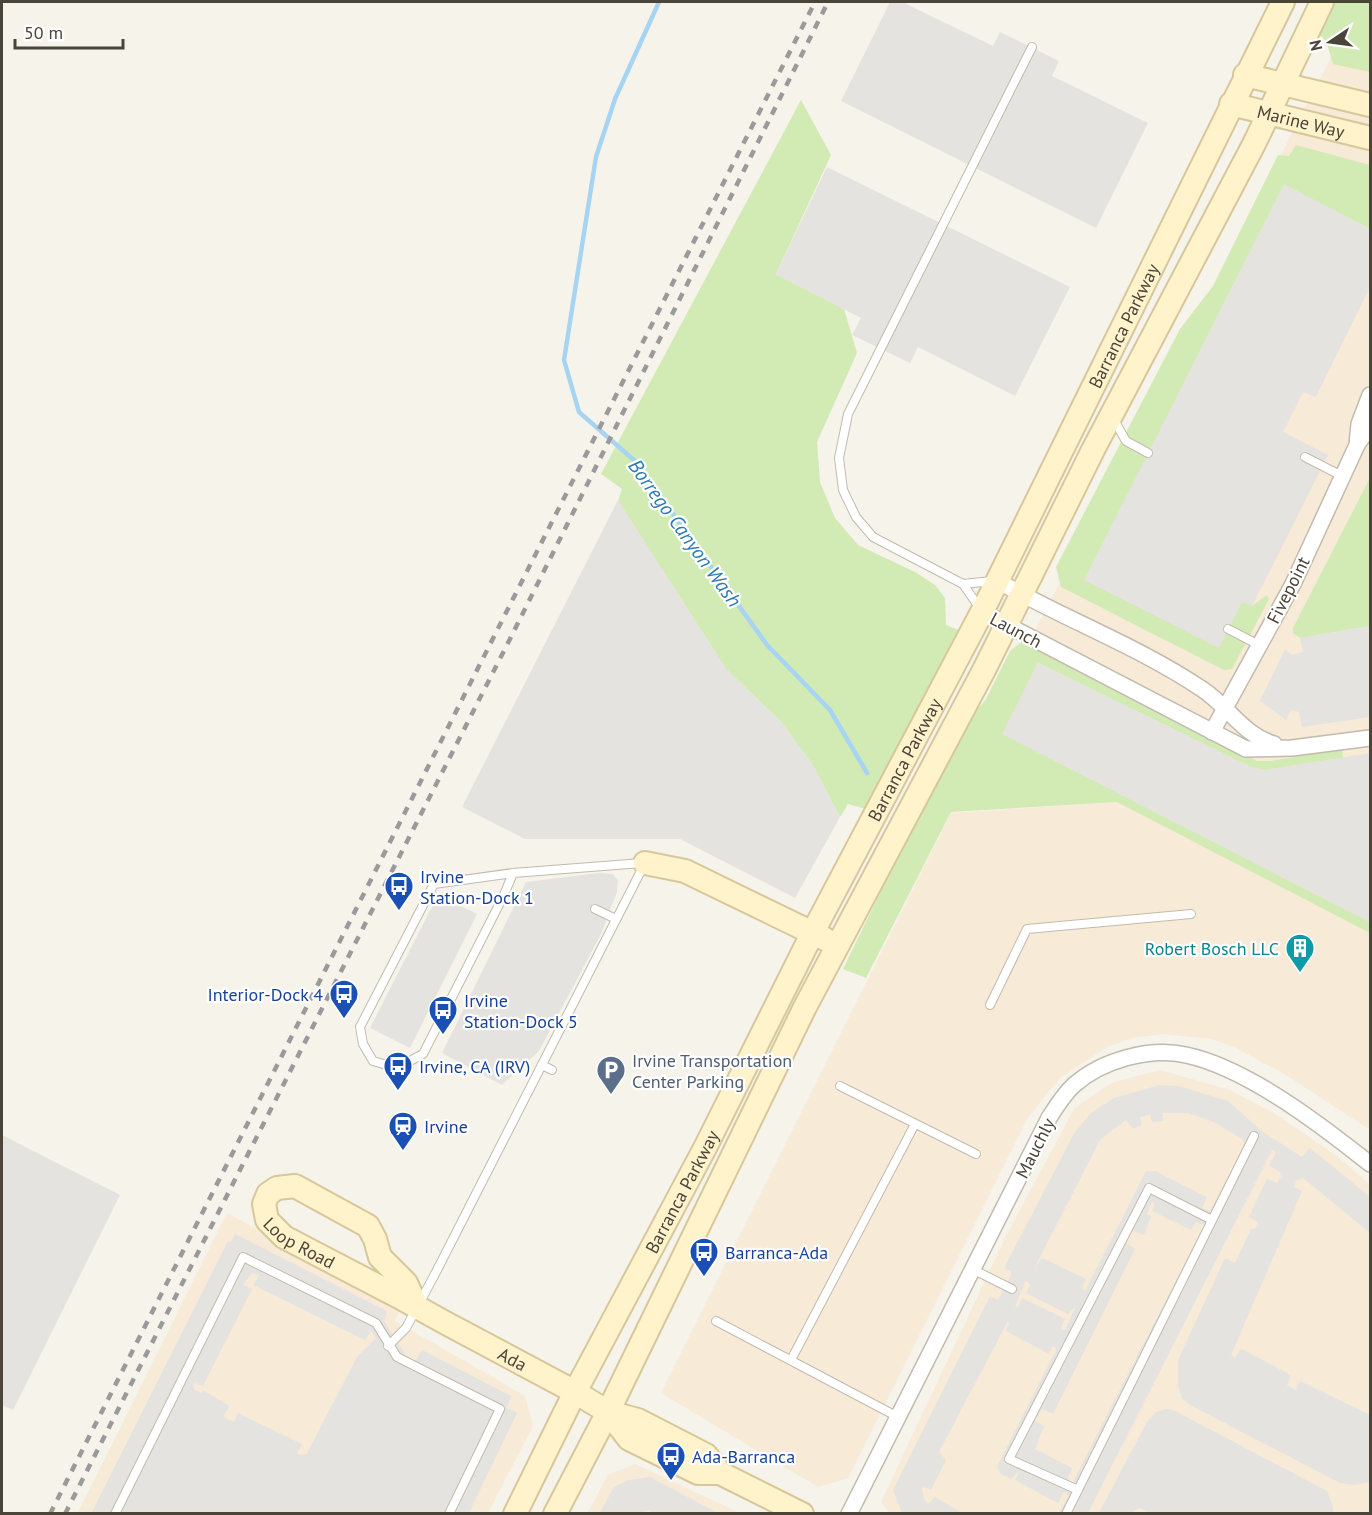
<svg xmlns="http://www.w3.org/2000/svg" width="1372" height="1515" viewBox="0 0 1372 1515" font-family="'PT Sans',sans-serif">
  <style>
    .commercial { fill: #f7ead7 }
    .green { fill: #d2eab4 }
    .parking { fill: #e5e3df; fill-rule: evenodd }
    .lines { fill: none; stroke-linecap: round; stroke-linejoin: round }
    .stream { stroke: #a7d4f3; stroke-width: 4.5 }
    .lane-casing { stroke: #c2bbad; stroke-width: 10 }
    .street-casing { stroke: #c2bbad; stroke-width: 18 }
    .secondary-casing { stroke: #d7c79a; stroke-width: 26 }
    .lane { stroke: #fff; stroke-width: 8 }
    .street { stroke: #fff; stroke-width: 15 }
    .secondary { stroke: #fff3cc; stroke-width: 22 }
    .rail { stroke: #9a9a9a; stroke-width: 4.5; stroke-dasharray: 8 8; stroke-linecap: butt }
    .labels { text-anchor: middle; dominant-baseline: central; stroke-width: 4.5; stroke-linejoin: round; paint-order: stroke }
    .street-label { font-size: 18px; fill: #4b4438; stroke: #fff }
    .transit-label { font-size: 18px; fill: #164399; stroke: #fff; text-anchor: start }
    .culture-label { font-size: 18px; fill: #0d838f; stroke: #fff; text-anchor: end }
    .service-label { font-size: 18px; fill: #4e5e75; stroke: #fff; text-anchor: start }
    .water-label { font-size: 20px; font-style: italic; fill: #2c7ab2; stroke: #fff }
  </style>
  <rect width="100%" height="100%" fill="#f6f3eb"/>
  <g class="commercial">
    <polygon points="1360,2 1370,2 1370,1130 1286,1075 1236,1048 1212,1039 1163,1034 1132,1038 1107,1047 1060,1078 1027,1119 848,1478 818,1487 661,1393 951,813 1115,802 983,731"/>
    <polygon points="1160,1070 1227,1089 1274,1113 1338,1157 1370,1185 1370,1513 891,1514 881,1502 1006,1236 1074,1109 1111,1083"/>
    <polygon points="227,1213 402,1306 395,1321 525,1396 533,1426 488,1513 77,1514"/>
    <polygon points="635,1464 740,1513 587,1514 608,1475"/>
  </g>
  <g class="green">
    <polygon points="1334,2 1370,2 1370,72 1333,64 1326,41 1318,34"/>
    <polygon points="801,100 831,155 776,274 844,309 857,353 817,442 820,482 835,518 858,545 915,572 935,585 945,598 946,625 958,630 866,809 848,804 840,817 812,764 781,722 726,669 618,501 622,489 601,474"/>
    <polygon points="1296,145 1370,165 1370,229 1284,185 1204,347 1242,601 1252,606 1267,595 1269,599 1232,669 1224,670 1061,587 1056,567 1180,329 1213,286 1278,155 1289,156"/>
    <polygon points="1370,478 1370,626 1300,638 1293,633 1293,628"/>
    <polygon points="1020,643 1035,644 1257,761 1270,761 1342,749 1343,758 1356,755 1360,766 1341,758 1266,770 1251,767 1038,663 1003,734 1370,922 1370,933 1117,802 951,812 866,978 843,969 957,735 986,699 1010,651"/>
  </g>
  <g class="parking">
    <polygon points="890,2 902,2 993,46 1000,32 1059,61 1052,76 1148,123 1096,228 841,101"/>
    <polygon points="827,167 1070,287 1015,396 918,347 910,363 852,335 861,318 776,274"/>
    <polygon points="1284,184 1370,229 1370,287 1316,397 1303,392 1283,432 1328,455 1252,606 1242,602 1219,648 1084,580"/>
    <polygon points="618,500 726,669 781,722 812,764 840,817 795,898 680,839 525,839 462,807"/>
    <polygon points="1370,626 1370,717 1302,727 1299,712 1291,710 1286,720 1260,701 1285,649 1292,655 1303,652 1300,638"/>
    <polygon points="1038,663 1251,767 1266,770 1370,753 1370,922 1002,734"/>
    <polygon points="598,873 613,874 618,881 617,892 601,934 539,1051 502,1085 442,1053 526,882"/>
    <polygon points="438,895 477,914 410,1048 370,1028"/>
    <path d="M 1160,1085 L 1178,1086 L 1228,1101 L 1263,1132 L 1302,1157 L 1310,1148 L 1370,1197 L 1370,1233 L 1303,1178 L 1296,1181 L 1294,1187 L 1302,1191 L 1231,1355 L 1235,1358 L 1241,1349 L 1291,1375 L 1287,1385 L 1296,1390 L 1300,1381 L 1370,1415 L 1370,1482 L 1353,1485 L 1340,1483 L 1190,1405 L 1182,1398 L 1178,1386 L 1178,1360 L 1225,1258 L 1235,1263 L 1251,1229 L 1255,1229 L 1258,1222 L 1249,1217 L 1267,1179 L 1277,1183 L 1281,1177 L 1280,1172 L 1269,1165 L 1276,1153 L 1272,1150 L 1088,1513 L 1059,1513 L 1069,1495 L 1064,1492 L 1058,1503 L 1015,1480 L 1019,1471 L 1011,1479 L 1001,1474 L 997,1467 L 1057,1348 L 1052,1346 L 1049,1354 L 1006,1331 L 1009,1323 L 1008,1321 L 939,1452 L 946,1460 L 931,1490 L 924,1487 L 922,1489 L 924,1499 L 928,1504 L 935,1497 L 962,1513 L 902,1513 L 893,1490 L 990,1296 L 998,1300 L 1012,1273 L 1004,1268 L 1075,1132 L 1091,1113 L 1114,1098 ZM 1162,1113 L 1188,1113 L 1214,1122 L 1242,1139 L 1245,1144 L 1210,1211 L 1202,1208 L 1207,1197 L 1155,1171 L 1146,1171 L 1085,1291 L 1082,1289 L 1086,1279 L 1042,1258 L 1035,1267 L 1100,1140 L 1126,1120 L 1133,1129 L 1142,1125 L 1140,1117 L 1150,1115 L 1152,1122 L 1163,1121 ZM 1152,1202 L 1155,1204 L 1152,1211 L 1191,1230 L 1196,1222 L 1204,1225 L 1072,1484 L 1068,1478 L 1072,1468 L 1035,1449 L 1044,1426 L 1035,1421 L 1042,1409 L 1053,1414 L 1135,1249 L 1126,1243 L 1132,1231 L 1144,1235 L 1151,1216 L 1147,1214 ZM 1025,1282 L 1028,1282 L 1030,1285 L 1026,1293 L 1068,1314 L 1076,1306 L 1065,1330 L 1061,1328 L 1065,1319 L 1022,1298 L 1018,1307 L 1015,1307 Z"/>
    <polygon points="2,1135 120,1195 13,1410 2,1405"/>
    <path d="M 235,1234 L 387,1311 L 384,1321 L 405,1354 L 412,1360 L 416,1360 L 422,1350 L 511,1396 L 507,1408 L 517,1413 L 469,1513 L 91,1514 L 228,1241 L 231,1242 ZM 252,1273 L 259,1276 L 253,1285 L 365,1340 L 371,1331 L 376,1338 L 357,1357 L 306,1455 L 297,1454 L 302,1444 L 238,1413 L 234,1422 L 223,1417 L 229,1406 L 203,1390 L 202,1393 L 194,1389 L 193,1385 L 194,1383 L 203,1386 L 252,1289 L 243,1285 Z"/>
    <polygon points="1166,1409 1175,1411 1327,1491 1333,1507 1333,1513 1153,1514 1139,1508 1132,1513 1099,1513 1147,1422 1156,1412"/>
    <polygon points="650,1477 718,1513 655,1514 649,1510 639,1513 600,1513 614,1487 629,1480"/>
  </g>
  <g class="lines">
    <polyline class="stream" points="659,2 615,99 596,157 564,360 579,412 635,461 767,645 830,710 867,773"/>
    <g class="lane-casing">
      <g id="lane">
        <polyline points="1114,420 1126,441 1148,453"/>
        <polyline points="1305,457 1342,476"/>
        <polyline points="963,584 992,581"/>
        <polyline points="981,610 963,584 873,537 856,517 843,490 839,458 848,414 1032,47"/>
        <polyline points="1228,629 1259,645"/>
        <polyline points="513,873 504,895 423,1054 397,1068 373,1061 363,1044 360,1027 434,884 513,873 642,863"/>
        <polyline points="595,909 616,919"/>
        <polyline points="990,1005 1027,929 1191,914"/>
        <polyline points="542,1065 552,1070"/>
        <polyline points="840,1086 976,1154"/>
        <polyline points="974,1270 1012,1289"/>
        <polyline points="716,1321 898,1417"/>
        <polyline points="388,1346 406,1328 435,1274 644,865"/>
        <polyline points="791,1360 915,1124"/>
        <polyline points="1078,1490 1009,1459 1149,1188 1212,1220"/>
        <polyline points="115,1514 243,1257 376,1323 397,1357 500,1409 449,1514"/>
        <polyline points="1066,1514 1254,1136"/>
      </g>
    </g>
    <g class="street-casing">
      <g id="street">
        <polyline points="1357,445 1359,424 1370,395"/>
        <path d="M 998,581 C 1064,619 1138,646 1202,689 C 1228,706 1243,735 1274,744"/>
        <polyline points="982,612 1246,749 1292,748 1370,738"/>
        <polyline points="1212,732 1293,584 1357,445 1370,426"/>
        <path d="M 849,1514 L 1049,1118 C 1056,1107 1064,1094 1074,1085 C 1102,1060 1150,1047 1186,1055 C 1247,1068 1321,1125 1370,1164"/>
      </g>
    </g>
    <g class="secondary-casing">
      <g id="secondary">
        <polyline points="1245,75 1370,105"/>
        <path id="s1" d="M 1231,104 L 1370,138"/>
        <polyline points="645,863 685,871 825,939"/>
        <path id="s2" d="M 417,1307 L 406,1283 L 380,1257 L 375,1239 L 368,1226 L 295,1186 L 277,1188 L 268,1194 L 264,1204 L 267,1220 L 284,1237 L 399,1297 L 442,1321 L 575,1392 L 608,1412 L 638,1420 L 706,1455 L 720,1473 L 802,1514"/>
        <polyline points="608,1412 629,1439 698,1473 720,1473"/>
        <path id="s3" d="M 515,1514 L 575,1392 L 706,1146 L 813,932 L 982,612 L 1283,2"/>
        <polyline points="555,1514 608,1412 805,1007 984,670 1093,450 1254,144 1322,2"/>
      </g>
    </g>
    <use href="#lane" class="lane"/>
    <use href="#street" class="street"/>
    <use href="#secondary" class="secondary"/>
    <g class="rail">
      <polyline points="50,1514 815,2"/>
      <polyline points="65,1514 511,637 828,2"/>
    </g>
  </g>
  <defs>
    <g id="bus-pin" transform="scale(1.5)"><path d="M0 17L-7.5 6A9.5 9.5 0 1 1 7.5 6Z" fill="#1a4fb4" stroke="#fff"/><path d="M-5-6H5V4H4V6H2V4H-2V6H-4V4H-5ZM-3.5-4V0h7V-4ZM-3.5 1.2v1.5H-2V1.2ZM2 1.2v1.5H3.5V1.2Z" fill="#fff"/></g>
    <g id="building-pin" transform="scale(1.5)"><path d="M0 17L-7.5 6A9.5 9.5 0 1 1 7.5 6Z" fill="#0f9aa8" stroke="#fff"/><path d="M-4-6H4V6H1V3H-1V6H-4ZM-2.5-4.3h1.7v1.8h-1.7ZM.8-4.3h1.7v1.8H.8ZM-2.5-1h1.7V.8h-1.7ZM.8-1h1.7V.8H.8Z" fill="#fff"/></g>
    <g id="parking-pin" transform="scale(1.5)"><path d="M0 17L-7.5 6A9.5 9.5 0 1 1 7.5 6Z" fill="#5c6f8a" stroke="#fff"/><path d="M-3.5-5.5H1a3.5 3.5 0 0 1 0 7H-1V5.5H-3.5ZM-1-3.4V-.6H.8a1.4 1.4 0 0 0 0-2.8Z" fill="#fff"/></g>
    <g id="station-pin" transform="scale(1.5)"><path d="M0 17L-7.5 6A9.5 9.5 0 1 1 7.5 6Z" fill="#1a4fb4" stroke="#fff"/><path d="M-3-6H3Q5-6 5-4V2Q5 4 3 4L4.5 6H3L1.5 4h-3L-3 6H-4.5L-3 4Q-5 4-5 2V-4Q-5-6-3-6ZM-3.5-4v3h7v-3ZM-3.5 1v1.5H-2V1ZM2 1v1.5H3.5V1Z" fill="#fff"/></g>
  </defs>
  <g fill-rule="evenodd">
    <use href="#bus-pin" x="399" y="886"/>
    <use href="#building-pin" x="1300" y="948"/>
    <use href="#bus-pin" x="344" y="994"/>
    <use href="#bus-pin" x="443" y="1010"/>
    <use href="#bus-pin" x="398" y="1066"/>
    <use href="#parking-pin" x="611" y="1070"/>
    <use href="#station-pin" x="403" y="1126"/>
    <use href="#bus-pin" x="704" y="1252"/>
    <use href="#bus-pin" x="671" y="1456"/>
  </g>
  <g class="labels">
    <g class="street-label">
      <text stroke="none"><textPath href="#s1" startOffset="72">Marine Way</textPath></text>
      <text stroke="none"><textPath href="#s3" startOffset="1335">Barranca Parkway</textPath></text>
      <text transform="translate(1288 590) rotate(-63)">Fivepoint</text>
      <text transform="translate(1016 630) rotate(28)">Launch</text>
      <text stroke="none"><textPath href="#s3" startOffset="849">Barranca Parkway</textPath></text>
      <text transform="translate(1035 1148) rotate(-63)">Mauchly</text>
      <text stroke="none"><textPath href="#s3" startOffset="363">Barranca Parkway</textPath></text>
      <text stroke="none"><textPath href="#s2" startOffset="276">Loop Road</textPath></text>
      <text stroke="none"><textPath href="#s2" startOffset="519">Ada</textPath></text>
    </g>
    <g class="transit-label">
      <text x="420" y="876">Irvine<tspan x="420" dy="21">Station-Dock 1</tspan></text>
      <text x="323" y="994" text-anchor="end">Interior-Dock 4</text>
      <text x="464" y="1000">Irvine<tspan x="464" dy="21">Station-Dock 5</tspan></text>
      <text x="419" y="1066">Irvine, CA (IRV)</text>
      <text x="424" y="1126">Irvine</text>
      <text x="725" y="1252">Barranca-Ada</text>
      <text x="692" y="1456">Ada-Barranca</text>
    </g>
    <g class="culture-label">
      <text x="1279" y="948">Robert Bosch LLC</text>
    </g>
    <g class="service-label">
      <text x="632" y="1060">Irvine Transportation<tspan x="632" dy="21">Center Parking</tspan></text>
    </g>
    <g class="water-label">
      <text transform="translate(685 533) rotate(54)">Borrego Canyon Wash</text>
    </g>
  </g>
  <rect width="1372" height="1515" fill="none" stroke="#4b4438" stroke-width="6"/>
  <g transform="translate(1330 42) rotate(257)" stroke="#ffffff" stroke-width="4.5" paint-order="stroke">
  <path d="M0-4.5L10 22L0 15L-10 22Z" fill="#4b4438"/>
  <text y="-9" font-size="16" font-weight="bold" text-anchor="middle" fill="#4b4438">N</text>
  </g>
  <path d="M15 39v9h108v-9" fill="none" stroke="#4b4438" stroke-width="3"/>
  <text x="24" y="39" font-size="18" fill="#4b4438" stroke="#ffffff" stroke-width="4.5" paint-order="stroke">50 m</text>
</svg>
